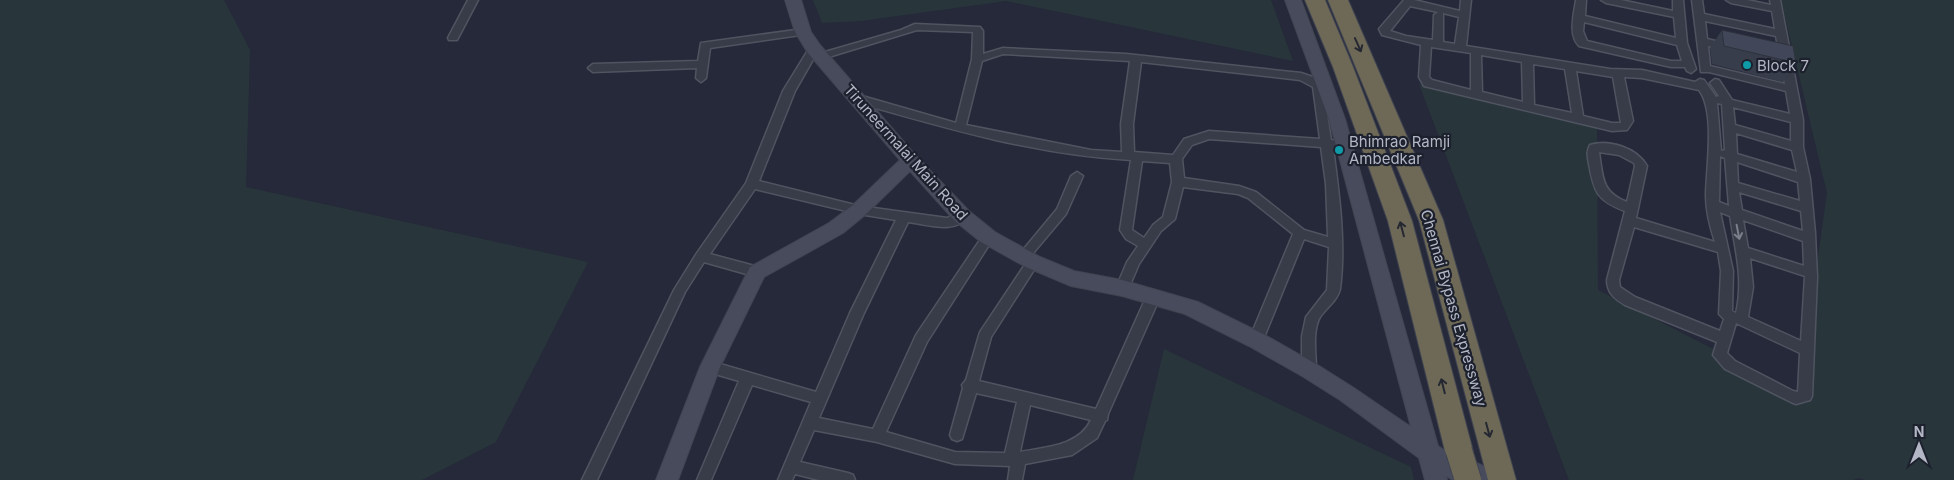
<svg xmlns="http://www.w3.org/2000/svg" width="1954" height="480" viewBox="0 0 1954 480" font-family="Inter,sans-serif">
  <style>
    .green { fill: #28363b }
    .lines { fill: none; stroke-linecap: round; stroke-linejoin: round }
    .street-casing { stroke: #505461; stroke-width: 3 }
    .secondary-casing { stroke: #414552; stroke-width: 2 }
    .highway-casing { stroke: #404451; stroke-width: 2 }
    .street { fill: #383c49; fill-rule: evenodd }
    .secondary { fill: #474b5c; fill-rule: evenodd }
    .highway { fill: #6e6956; fill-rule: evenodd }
    .highway-bridge-casing { stroke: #404451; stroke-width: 28; stroke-linecap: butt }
    .highway-bridge { stroke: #6e6956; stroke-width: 26 }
    .wall { fill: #383d4c }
    .building { fill: #414758; stroke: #2e323e }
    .oneway { stroke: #252832 }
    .oneway2 { stroke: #7c808d }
    .culture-dot { fill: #0f9aa8; stroke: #1d212e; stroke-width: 2 }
    .labels { text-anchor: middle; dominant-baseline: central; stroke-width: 4.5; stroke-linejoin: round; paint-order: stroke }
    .poi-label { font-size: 15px; fill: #b3b7c5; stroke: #1d212e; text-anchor: start }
    .street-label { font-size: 15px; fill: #b3b7c5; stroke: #1d212e }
  </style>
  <rect width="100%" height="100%" fill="#252939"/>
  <g class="green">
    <polygon points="0,0 224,0 250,50 246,187 588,262 496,442 422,480 0,480"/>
    <polygon points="813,0 1271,0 1293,61 1006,1 861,21 822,23"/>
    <polygon points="1781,0 1954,0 1954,480 1866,480 1858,478 1853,480 1569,480 1419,84 1597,126 1598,290 1799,393 1827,193"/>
    <polygon points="1164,349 1411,467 1414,480 1133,480"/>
  </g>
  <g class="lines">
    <g class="street-casing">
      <g id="street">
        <polygon points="468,0 478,0 457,40 449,40 448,38"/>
        <path d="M 1404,0 L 1414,0 L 1460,11 L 1461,0 L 1471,0 L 1466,46 L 1610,69 L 1642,70 L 1695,82 L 1700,79 L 1704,80 L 1716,97 L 1719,96 L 1710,83 L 1715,79 L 1719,80 L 1732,100 L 1790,114 L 1786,91 L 1709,72 L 1701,72 L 1692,0 L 1702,0 L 1704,14 L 1775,29 L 1772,11 L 1731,3 L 1726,0 L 1747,0 L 1771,5 L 1770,0 L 1780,0 L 1803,120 L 1803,147 L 1810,179 L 1815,233 L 1817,277 L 1812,396 L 1810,400 L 1796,404 L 1791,402 L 1725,369 L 1713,355 L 1717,342 L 1625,305 C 1615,299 1607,293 1607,280 L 1625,211 C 1597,201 1594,192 1589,164 C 1588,157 1586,152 1590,145 C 1609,139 1637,148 1647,166 L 1636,218 L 1715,242 C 1710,227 1706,211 1706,196 C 1706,169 1716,112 1699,90 L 1642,78 L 1624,77 L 1633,121 L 1627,130 L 1612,131 L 1424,86 L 1419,77 L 1421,45 L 1382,35 L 1379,29 ZM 1410,6 L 1438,12 L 1434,15 L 1433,40 L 1406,36 L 1390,31 ZM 1443,13 L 1459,17 L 1455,44 L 1443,42 ZM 1705,21 L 1776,36 L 1785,84 L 1710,66 L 1708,46 L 1728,50 L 1733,47 L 1732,45 L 1707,39 ZM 1431,47 L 1471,53 L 1471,90 L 1432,80 L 1429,77 ZM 1481,55 L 1522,62 L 1523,102 L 1482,92 ZM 1533,64 L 1565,69 L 1572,113 L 1534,105 ZM 1576,71 L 1613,77 L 1621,123 L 1612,123 L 1583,116 ZM 1717,103 L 1722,104 L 1725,150 L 1721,151 ZM 1733,107 L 1791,122 L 1791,141 L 1735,125 ZM 1736,133 L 1792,150 L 1797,172 L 1737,154 ZM 1599,152 L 1619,155 L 1634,163 L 1635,166 L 1627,202 C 1601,192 1603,177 1599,152 ZM 1720,156 L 1725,158 L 1729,206 L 1719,202 ZM 1737,162 L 1798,182 L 1800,201 L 1738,183 ZM 1739,192 L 1801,211 L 1803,231 L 1742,210 ZM 1720,212 L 1730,216 C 1735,248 1744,280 1736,313 L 1732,311 L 1733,271 ZM 1743,220 L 1803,241 L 1804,266 L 1748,248 ZM 1634,227 L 1718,252 L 1721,271 L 1719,314 L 1724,319 L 1720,331 L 1635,297 L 1620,287 L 1619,280 ZM 1750,258 L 1805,276 L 1801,341 L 1748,317 L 1753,287 ZM 1736,323 L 1800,353 L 1798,392 L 1793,391 L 1735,361 L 1727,353 Z"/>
        <path d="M 1576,0 L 1586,0 L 1585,16 L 1676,38 L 1674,17 L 1606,3 L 1601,0 L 1621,0 L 1673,11 L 1673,0 L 1683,0 L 1687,43 L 1696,69 L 1691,73 L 1687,71 L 1685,67 L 1671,67 L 1579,46 C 1568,35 1574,14 1576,0 ZM 1584,22 L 1677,45 L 1682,61 L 1671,61 L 1587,41 L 1583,31 Z"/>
        <path d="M 915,24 L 980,27 L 983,31 L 983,54 L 1003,48 L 1126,54 L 1301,73 L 1316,78 L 1322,83 L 1331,140 L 1338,141 L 1340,144 L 1338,147 L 1333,148 C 1339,193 1346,243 1340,289 C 1338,300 1326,308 1320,317 C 1312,331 1316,354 1316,370 L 1314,374 L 1309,376 L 1304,374 L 1302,370 L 1302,336 L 1306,317 L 1327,290 L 1329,247 L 1304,239 L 1263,340 L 1261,344 L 1256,345 L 1251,344 L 1249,340 L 1293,234 L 1248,198 L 1238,194 L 1183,187 L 1175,219 L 1161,231 L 1139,264 L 1127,292 L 1117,292 L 1116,288 L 1127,262 L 1138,246 L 1126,239 L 1120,230 L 1131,160 C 1035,155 942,127 851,101 L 849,98 L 855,94 L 956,123 L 972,59 L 973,32 L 917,30 L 822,59 L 817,56 L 818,54 L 901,30 ZM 1003,54 L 1130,61 L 1121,124 L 1122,152 L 1091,150 L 966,125 L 982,61 ZM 1141,62 L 1300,80 L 1313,87 L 1320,139 L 1209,131 L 1184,139 L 1173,155 L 1134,152 L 1133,124 ZM 1209,139 L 1321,147 L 1326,184 L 1328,237 L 1304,230 L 1256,192 L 1239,186 L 1184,178 L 1182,159 L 1192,145 ZM 1142,161 L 1170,163 L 1172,182 L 1163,217 L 1153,225 L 1144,238 L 1132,230 Z"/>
        <polygon points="803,29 807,30 808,32 807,34 710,48 706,78 701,82 696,78 697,68 593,72 588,68 593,64 698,61 701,43"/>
        <path d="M 814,46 L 819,49 L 795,91 L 759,181 L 859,206 L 947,218 L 962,211 L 966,213 L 968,216 C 956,235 926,224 908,222 L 864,313 L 819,418 L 873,429 L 916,335 L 984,234 L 992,234 L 994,237 L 927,342 L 886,432 L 955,452 L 1005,453 L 1017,402 L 976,393 L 962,439 L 957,441 L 952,439 L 950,435 L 963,388 L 962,385 L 966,380 L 980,332 L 1028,260 L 1020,259 L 1018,256 L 1057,209 L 1071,176 L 1077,172 L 1083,176 L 1066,214 L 1029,258 L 1037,259 L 1039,262 L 991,337 L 979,381 L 1096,409 L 1148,293 L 1153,292 L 1158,293 L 1160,297 L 1108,414 L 1107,420 L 1105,421 L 1097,438 L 1072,455 L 1025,464 L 1022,480 L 1008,480 L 1010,466 L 955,464 L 877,442 L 814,430 L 800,462 L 848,473 L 853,475 L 855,480 L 819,480 L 795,474 L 792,480 L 778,480 L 811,402 L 752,385 L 711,480 L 697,480 L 739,381 L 705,371 L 703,367 L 705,363 L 710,361 L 816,392 L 850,313 L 896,220 L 859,214 L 755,189 L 710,254 L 762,268 L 763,272 L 762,276 L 757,277 L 704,262 L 685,292 L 597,480 L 582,480 L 674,290 L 697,253 L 746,183 L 783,91 L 810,47 ZM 1030,405 L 1091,420 C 1079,446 1046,447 1020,452 Z"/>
      </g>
    </g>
    <g class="secondary-casing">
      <polygon id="secondary" points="785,0 801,0 811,32 820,45 916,156 969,211 995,232 1040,257 1074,271 1122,280 1198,302 1263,334 1316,364 1354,388 1411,427 1329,119 1285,0 1301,0 1345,119 1438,446 1456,458 1462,456 1498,473 1501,480 1453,480 1446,476 1447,480 1425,480 1419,458 1340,400 1302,376 1249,346 1185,314 1122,296 1071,286 1026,267 981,242 955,221 910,171 865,215 843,233 764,277 720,367 678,480 656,480 700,367 750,267 829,223 853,205 900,160 808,53 795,32"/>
    </g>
    <g class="highway-casing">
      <g id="highway">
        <polygon points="1305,0 1325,0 1353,67 1412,221 1473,451 1469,460 1459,463 1449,460 1445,451 1388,221 1333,67"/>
        <polygon points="1328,0 1348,0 1443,220 1516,480 1488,480 1419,220"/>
      </g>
    </g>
    <use href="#street" class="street"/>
    <use href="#secondary" class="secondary"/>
    <use href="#highway" class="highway"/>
    <g class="highway-bridge-casing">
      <polyline id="highway-bridge" points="1459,451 1468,480"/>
    </g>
    <use href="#highway-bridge" class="highway-bridge"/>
  </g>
  <polygon class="wall" points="1722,30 1796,63 1783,82 1712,64 1710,48"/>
  <polygon class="building" points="1722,30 1793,46 1796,63 1724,46"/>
  <defs><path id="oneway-shaft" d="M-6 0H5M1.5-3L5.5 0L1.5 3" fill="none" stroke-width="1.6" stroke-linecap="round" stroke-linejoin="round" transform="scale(1.25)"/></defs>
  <g class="oneway">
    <use href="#oneway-shaft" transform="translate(1358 45) rotate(66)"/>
    <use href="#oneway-shaft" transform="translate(1402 229) rotate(-105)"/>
    <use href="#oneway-shaft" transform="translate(1443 386) rotate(-104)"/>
    <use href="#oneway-shaft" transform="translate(1488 430) rotate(75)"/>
  </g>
  <use class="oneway2" href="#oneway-shaft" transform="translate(1738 232) rotate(79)"/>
  <g class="culture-dot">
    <circle cx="1747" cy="65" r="5"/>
    <circle cx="1339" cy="150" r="5"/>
  </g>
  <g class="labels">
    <g class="poi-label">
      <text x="1757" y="65">Block 7</text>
      <text x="1349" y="141">Bhimrao Ramji<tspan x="1349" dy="17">Ambedkar</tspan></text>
    </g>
    <g class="street-label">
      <text transform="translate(906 152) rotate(48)">Tiruneermalai Main Road</text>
      <text transform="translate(1454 308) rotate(74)">Chennai Bypass Expressway</text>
    </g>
  </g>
  <g transform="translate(1919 445)" stroke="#1d212e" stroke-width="4" paint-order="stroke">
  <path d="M0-4L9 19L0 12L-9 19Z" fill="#b3b7c5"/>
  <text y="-8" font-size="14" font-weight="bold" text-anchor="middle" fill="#b3b7c5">N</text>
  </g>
</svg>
